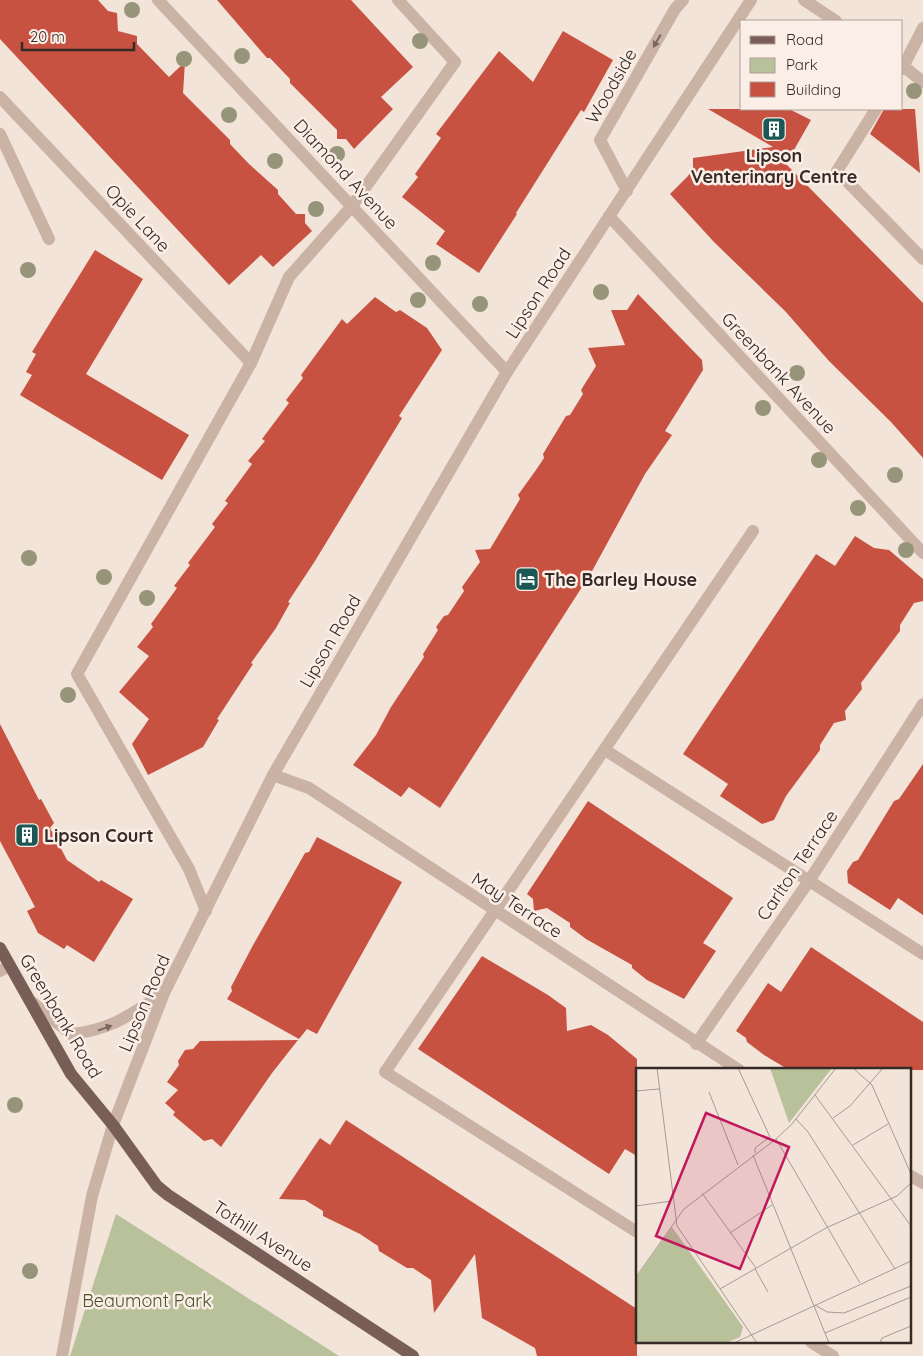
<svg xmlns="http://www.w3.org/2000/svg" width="923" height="1356" viewBox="0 0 923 1356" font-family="Quicksand,sans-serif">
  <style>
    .green { fill: #b8c199 }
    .building { fill: #c85241 }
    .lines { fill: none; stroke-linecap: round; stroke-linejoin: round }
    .minor { stroke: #cab2a5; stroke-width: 12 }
    .major { stroke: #785e57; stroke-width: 12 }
    .tree { fill: #969579 }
    .oneway { fill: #796760 }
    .labels { text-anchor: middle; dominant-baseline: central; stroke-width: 5; stroke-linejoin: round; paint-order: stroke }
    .street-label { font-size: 18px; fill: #362a27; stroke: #faeee6 }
    .poi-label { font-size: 18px; font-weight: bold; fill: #362a27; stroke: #faeee6; text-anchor: start }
    .park-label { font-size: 18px; fill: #4a542a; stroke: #faeee6 }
    .inset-road { fill: none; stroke: #a79a92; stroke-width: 1 }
    .view { fill: #c2185b; fill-opacity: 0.15; stroke: #c2185b; stroke-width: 2.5 }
    .inset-edge { fill: none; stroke: #362a27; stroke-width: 2.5 }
  </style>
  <rect width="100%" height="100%" fill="#f2e4d9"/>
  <polygon class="green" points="116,1214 339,1356 70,1356"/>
  <g class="building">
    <polygon points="0,0 98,0 108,11 117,13 118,31 137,36 137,44 169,77 185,62 183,93 230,140 230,144 249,164 278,190 278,194 296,214 305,214 305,223 312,231 273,267 261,255 229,285 0,39"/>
    <polygon points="217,0 351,0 413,67 381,97 393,109 354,149 346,139 337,139 337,130 290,83 290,79 270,58 267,58"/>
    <polygon points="563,31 613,60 584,112 581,110 516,213 517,214 479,273 436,244 445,231 402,197 418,177 415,174 441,138 436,134 499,51 533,82"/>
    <polygon points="708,109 789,109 811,120 786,164 923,303 923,458 891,422 829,361 785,311 714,242 670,194 688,176 693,168 693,158 773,147"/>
    <polygon points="884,109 915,109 920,173 870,134"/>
    <polygon points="95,250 143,279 86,374 189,435 162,480 20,395 32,375 26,372 36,354 32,352"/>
    <polygon points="638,294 702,360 703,370 665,431 672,435 645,474 591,573 440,808 409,787 401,797 353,765 376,735 391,707 424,657 423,654 438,630 436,627 444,616 448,615 464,591 462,587 480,562 475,550 490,549 520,499 518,495 536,470 544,458 543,454 566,416 570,415 583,394 581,390 596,366 588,348 625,345 611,310 627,310"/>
    <polygon points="375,297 396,312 400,310 427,328 442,350 399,416 402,418 315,561 288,602 290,603 276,628 251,663 253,664 217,719 219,720 203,747 148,775 132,744 149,719 119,692 149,656 137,647 153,627 151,624 177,588 174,586 190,565 188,563 215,527 212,524 228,503 225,501 252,464 248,461 265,441 262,439 289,403 286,400 303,378 301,375 342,319 347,324"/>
    <polygon points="855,536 874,548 889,550 923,579 923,601 914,603 900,625 900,631 861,683 862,689 845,711 846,720 834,723 820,745 820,750 786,796 774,820 762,824 720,796 728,784 683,754 816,554 835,566"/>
    <polygon points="0,724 39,800 41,799 54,823 50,828 67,860 99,882 101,880 133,899 94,962 67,945 64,949 38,933 27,911 35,907 0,841"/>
    <polygon points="923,764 923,915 898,898 890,910 848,883 847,871 853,862 858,860 894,801 899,799"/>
    <polygon points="588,801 733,898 703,943 716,951 684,999 647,980 632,968 632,965 586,939 570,927 570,923 547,908 534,911 533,899 527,894"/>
    <polygon points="317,837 402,882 317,1034 307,1029 299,1039 227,999 232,991 231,987 252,947 305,853 309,852"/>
    <polygon points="811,947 923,1022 923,1070 789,1070 764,1055 747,1042 746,1038 736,1031 768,983 781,992"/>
    <polygon points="482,956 548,995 566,1008 567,1031 591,1025 608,1035 637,1059 637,1156 625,1149 609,1174 418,1049"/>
    <polygon points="298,1040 272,1073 221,1147 212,1139 204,1141 173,1115 175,1112 165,1103 178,1090 167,1082 179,1065 178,1061 185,1050 193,1049 200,1041"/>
    <polygon points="346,1120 637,1309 637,1356 537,1356 535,1348 482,1318 475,1254 434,1313 431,1280 413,1268 407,1268 379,1251 378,1246 360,1234 323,1216 323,1211 305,1200 279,1199 320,1138 330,1145"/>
  </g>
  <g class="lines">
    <g class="minor">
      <polyline points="158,0 507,372"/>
      <polyline points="804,0 836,21"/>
      <polyline points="902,65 923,82"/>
      <polyline points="902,69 923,28"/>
      <polyline points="0,97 251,363"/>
      <polyline points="876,109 837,171 923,259"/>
      <polyline points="0,134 49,239"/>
      <polyline points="627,191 600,140 675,9 683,0"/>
      <polyline points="609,216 923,553"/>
      <polyline points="605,750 923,954"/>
      <polyline points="273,775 309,788 739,1070"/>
      <polyline points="206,911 189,869 77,674 251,363 289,277 352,206 455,62 398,0"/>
      <polyline points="0,971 9,966"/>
      <path d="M 33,1003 L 71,1034 C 112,1030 131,1014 164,993"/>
      <polyline points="696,1044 809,881 923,704"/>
      <polyline points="909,1175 923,1183"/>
      <polyline points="637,1232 385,1072 753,531"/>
      <polyline points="811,1342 833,1356"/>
      <polyline points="62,1356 92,1196 113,1125 164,993 273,775 507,372 751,0"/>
    </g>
    <polyline class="major" points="0,948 71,1074 113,1125 157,1186 168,1195 413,1356"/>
  </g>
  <g class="tree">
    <circle cx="132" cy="10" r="8"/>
    <circle cx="420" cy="41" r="8"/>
    <circle cx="242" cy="56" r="8"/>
    <circle cx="184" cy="59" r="8"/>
    <circle cx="914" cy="91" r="8"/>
    <circle cx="229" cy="115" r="8"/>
    <circle cx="337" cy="154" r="8"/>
    <circle cx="275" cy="161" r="8"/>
    <circle cx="316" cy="209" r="8"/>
    <circle cx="433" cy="263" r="8"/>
    <circle cx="28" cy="270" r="8"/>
    <circle cx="601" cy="292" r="8"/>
    <circle cx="418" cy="300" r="8"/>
    <circle cx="480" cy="304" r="8"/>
    <circle cx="797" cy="373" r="8"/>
    <circle cx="763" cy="408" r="8"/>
    <circle cx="819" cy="460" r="8"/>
    <circle cx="895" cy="475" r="8"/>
    <circle cx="858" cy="508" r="8"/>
    <circle cx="906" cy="550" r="8"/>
    <circle cx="29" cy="558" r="8"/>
    <circle cx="104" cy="577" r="8"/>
    <circle cx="147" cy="598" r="8"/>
    <circle cx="68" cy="695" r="8"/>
    <circle cx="15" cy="1105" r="8"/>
    <circle cx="30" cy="1271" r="8"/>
  </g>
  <defs><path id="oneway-solid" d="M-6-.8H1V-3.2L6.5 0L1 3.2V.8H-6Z" transform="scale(1.25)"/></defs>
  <g class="oneway">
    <use href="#oneway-solid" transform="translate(657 41) rotate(120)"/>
    <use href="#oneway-solid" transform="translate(105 1028) rotate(-19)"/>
  </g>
  <defs>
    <g id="building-square" transform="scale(1.25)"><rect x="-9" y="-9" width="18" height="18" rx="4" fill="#1b5855" stroke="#faeee6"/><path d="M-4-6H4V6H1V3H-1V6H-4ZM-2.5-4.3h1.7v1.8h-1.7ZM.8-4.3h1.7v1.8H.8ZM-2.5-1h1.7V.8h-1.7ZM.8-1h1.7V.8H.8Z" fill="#fff"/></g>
    <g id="hotel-square" transform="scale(1.25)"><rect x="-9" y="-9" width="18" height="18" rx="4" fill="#1b5855" stroke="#faeee6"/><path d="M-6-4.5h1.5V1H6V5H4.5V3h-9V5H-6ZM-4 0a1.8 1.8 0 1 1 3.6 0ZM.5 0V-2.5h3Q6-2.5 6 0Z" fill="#fff"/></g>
  </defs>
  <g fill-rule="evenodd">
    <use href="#building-square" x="774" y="129"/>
    <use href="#hotel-square" x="527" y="579"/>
    <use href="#building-square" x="27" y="835"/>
  </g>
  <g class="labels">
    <g class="street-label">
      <text transform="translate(611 86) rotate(-60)">Woodside</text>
      <text transform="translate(346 174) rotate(47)">Diamond Avenue</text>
      <text transform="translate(138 218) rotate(47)">Opie Lane</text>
      <text transform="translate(538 293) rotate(-57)">Lipson Road</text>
      <text transform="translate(779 373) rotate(47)">Greenbank Avenue</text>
      <text transform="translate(330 641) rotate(-60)">Lipson Road</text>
      <text transform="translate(797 865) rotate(-56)">Carlton Terrace</text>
      <text transform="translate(517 905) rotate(33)">May Terrace</text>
      <text transform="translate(144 1003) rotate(-67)">Lipson Road</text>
      <text transform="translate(61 1016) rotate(59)">Greenbank Road</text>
      <text transform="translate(263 1236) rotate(33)">Tothill Avenue</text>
    </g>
    <g class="poi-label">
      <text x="774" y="155" text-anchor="middle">Lipson<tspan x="774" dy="21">Venterinary Centre</tspan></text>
      <text x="544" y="579">The Barley House</text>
      <text x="44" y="835">Lipson Court</text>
    </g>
    <g class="park-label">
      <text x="147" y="1300">Beaumont Park</text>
    </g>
  </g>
  <g transform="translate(636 1068)">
    <rect width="275" height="275" fill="#f2e4d9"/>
    <path d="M 134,0 L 196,0 L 153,55 ZM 36,159 L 107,259 L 104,269 L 90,275 L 0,275 L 0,210 Z" fill="#b8c199"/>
    <path class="inset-road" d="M 21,0 L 41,158 L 121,275M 102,0 L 134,69 L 119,80 L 119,85M 217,0 L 236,17 L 275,106M 0,23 L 23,21M 73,24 L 102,97M 179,27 L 275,158M 197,50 L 214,38 L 247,0M 160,51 L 172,64 L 259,201M 140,71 L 224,215M 217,77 L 252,56M 117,87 L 193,275M 66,125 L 120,200M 0,138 L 35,133M 94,165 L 136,137M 119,201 L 132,224M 0,209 L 48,141 L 140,71 L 156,56 L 200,0M 84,221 L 190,160 L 261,128 L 275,115M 179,237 L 191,244 L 208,245 L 275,218M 189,265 L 275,229M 98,275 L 275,193M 244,275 L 246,270 L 275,258"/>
    <path class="view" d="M 70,45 L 153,79 L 104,201 L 20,168 Z"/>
    <rect width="275" height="275" class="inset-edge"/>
  </g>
  <rect x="740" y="20" width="162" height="90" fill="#faeee6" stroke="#aca09a"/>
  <rect x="750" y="36" width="25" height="8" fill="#785e57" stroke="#aca09a"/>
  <text x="786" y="45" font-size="15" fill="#362a27">Road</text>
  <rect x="750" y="58" width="25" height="15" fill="#b8c199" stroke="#aca09a"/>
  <text x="786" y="70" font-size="15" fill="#362a27">Park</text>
  <rect x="750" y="82" width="25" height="15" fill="#c85241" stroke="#aca09a"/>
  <text x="786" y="95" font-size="15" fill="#362a27">Building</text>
  <path d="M22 42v8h112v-8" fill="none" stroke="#362a27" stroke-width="2.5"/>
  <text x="30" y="42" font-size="15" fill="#362a27" stroke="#faeee6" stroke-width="4" paint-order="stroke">20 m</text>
</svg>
